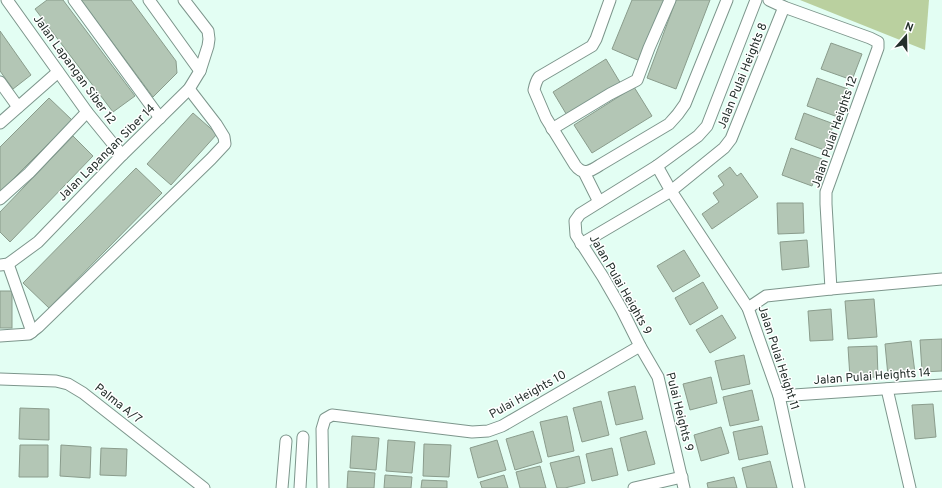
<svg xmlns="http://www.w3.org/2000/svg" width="942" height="488" viewBox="0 0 942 488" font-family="Overpass,sans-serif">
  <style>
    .green { fill: #bad09f }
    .building { fill: #b3c6b5; stroke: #8a9c8c }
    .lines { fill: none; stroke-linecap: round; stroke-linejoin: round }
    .minor-casing { stroke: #7d968c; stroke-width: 13 }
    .minor { stroke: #fff; stroke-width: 11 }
    .labels { text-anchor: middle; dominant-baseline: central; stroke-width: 3; stroke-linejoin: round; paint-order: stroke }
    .street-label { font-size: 12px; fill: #242f2b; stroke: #fff }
  </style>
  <rect width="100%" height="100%" fill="#e3fef3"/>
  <polygon class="green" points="800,0 929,0 925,50"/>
  <g class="building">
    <polygon points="47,0 63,0 135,96 113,112 35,9"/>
    <polygon points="81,0 131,0 176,61 177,73 153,97"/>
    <polygon points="632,0 665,0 640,61 612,49"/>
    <polygon points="676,0 710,0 676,89 647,78"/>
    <polygon points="0,31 31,75 13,89 0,71"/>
    <polygon points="831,43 862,54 852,80 821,69"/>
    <polygon points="606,59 621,84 568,117 553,92"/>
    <polygon points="817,78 848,89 838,117 807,106"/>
    <polygon points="634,87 652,116 592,153 574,125"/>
    <polygon points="49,98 72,120 0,192 0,147"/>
    <polygon points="193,113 217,134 171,185 147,164"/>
    <polygon points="804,113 834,124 824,150 795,139"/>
    <polygon points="73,136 93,156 10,242 0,232 0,212"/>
    <polygon points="791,148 822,159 812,186 782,175"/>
    <polygon points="730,167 737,176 741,173 758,197 712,229 702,214 719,202 713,193 724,185 718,176"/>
    <polygon points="136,168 162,193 49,308 23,283"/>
    <polygon points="777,203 803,203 804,233 778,234"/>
    <polygon points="807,240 809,267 782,270 780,242"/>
    <polygon points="684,250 700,276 673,292 657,266"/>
    <polygon points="703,282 718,308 690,325 675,298"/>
    <rect x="0" y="291" width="12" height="37"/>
    <polygon points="874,299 877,337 848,339 845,301"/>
    <polygon points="831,309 833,340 810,341 808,311"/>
    <polygon points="722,315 736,338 710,353 696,330"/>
    <polygon points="942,339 942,371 922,372 920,340"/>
    <polygon points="911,341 915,373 888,376 885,344"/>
    <polygon points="877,346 878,377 850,378 848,347"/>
    <polygon points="744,355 750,384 722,390 715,361"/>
    <polygon points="711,377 717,403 690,410 683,384"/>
    <polygon points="635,386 643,419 616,425 608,392"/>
    <polygon points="752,390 759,420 730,426 723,397"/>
    <polygon points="601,401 609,435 582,442 573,408"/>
    <polygon points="933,404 936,437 915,439 912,405"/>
    <polygon points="20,408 49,409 49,440 19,439"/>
    <polygon points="567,416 574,451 548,457 540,422"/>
    <polygon points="762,426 768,454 739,460 733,432"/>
    <polygon points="721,427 729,453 701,461 694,435"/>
    <polygon points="533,431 542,462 515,470 506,439"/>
    <polygon points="646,431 655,464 628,471 620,438"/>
    <polygon points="352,436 379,438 376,470 350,468"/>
    <polygon points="388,440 415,442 412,473 386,471"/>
    <polygon points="497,440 506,470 478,478 470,448"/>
    <polygon points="424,444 451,445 449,477 423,476"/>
    <polygon points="20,445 48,445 48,477 19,477"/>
    <polygon points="61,445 91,447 90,478 60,476"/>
    <polygon points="101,448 127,449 126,476 100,475"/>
    <polygon points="612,448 618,475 592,481 586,454"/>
    <polygon points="579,456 585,483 565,488 557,488 550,463"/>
    <polygon points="770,461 777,488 747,488 742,468"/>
    <polygon points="540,466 546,488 520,488 516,472"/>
    <polygon points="348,471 375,473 374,488 347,488"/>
    <polygon points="385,475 412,477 411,488 384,488"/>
    <polygon points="504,475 508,488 482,488 480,482"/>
    <polygon points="734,477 737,488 708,488 707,483"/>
    <polygon points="422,480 447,481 447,488 421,488"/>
  </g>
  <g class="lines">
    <g class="minor-casing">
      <g id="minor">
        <polyline points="7,0 87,112 122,155"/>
        <polyline points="74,0 160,118"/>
        <polyline points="149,0 200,71"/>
        <path d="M 610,0 L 596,39 L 592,46 L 539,77 C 536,81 535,85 534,90 L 546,118 L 575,165 C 583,176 591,171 600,165 L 669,124 C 675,118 680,112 685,104 L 727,0"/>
        <polyline points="0,82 18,107"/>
        <polyline points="0,123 58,72"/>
        <polyline points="552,129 610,94 637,80 649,48 670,0"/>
        <polyline points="657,166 671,191 748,308 779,396 799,488"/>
        <polyline points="584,172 599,202"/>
        <polyline points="0,199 29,173 87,112"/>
        <polyline points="581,244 671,191 724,148 731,139 784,7"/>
        <polyline points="8,264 32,332"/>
        <polyline points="0,265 8,264 38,242 122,155 189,89 200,71 208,46 209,39 208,31 184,0"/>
        <polyline points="831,289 942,279"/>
        <polyline points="748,308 766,296 831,289 826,204 826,192 878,48 878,42 870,38 784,7 769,0"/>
        <polyline points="0,336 29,334 38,327 211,159 225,144 224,137 216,124 189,89"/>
        <polyline points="0,379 56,381 68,384 83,393 204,488"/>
        <polyline points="887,389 910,488"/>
        <polyline points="779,396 942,385"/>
        <polyline points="282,488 286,441"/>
        <polyline points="300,488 303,437"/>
        <polyline points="323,488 322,429 325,419 332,415 472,432 488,431 502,426 640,346"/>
        <polyline points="634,488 682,477"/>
        <polyline points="684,488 658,377 640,346 622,310 603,277 576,235 575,221 580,214 657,166 698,136 707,126 756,0"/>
      </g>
    </g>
    <use href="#minor" class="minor"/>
  </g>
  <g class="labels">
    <g class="street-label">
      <text transform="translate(74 70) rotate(54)">Jalan Lapangan Siber 12</text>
      <text transform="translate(743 76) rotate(-68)">Jalan Pulai Heights 8</text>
      <text transform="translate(835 132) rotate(-71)">Jalan Pulai Heights 12</text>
      <text transform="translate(107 153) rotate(-45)">Jalan Lapangan Siber 14</text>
      <text transform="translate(620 285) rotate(60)">Jalan Pulai Heights 9</text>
      <text transform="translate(778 358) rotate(72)">Jalan Pulai Height 11</text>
      <text transform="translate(872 377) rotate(-4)">Jalan Pulai Heights 14</text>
      <text transform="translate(528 395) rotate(-29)">Pulai Heights 10</text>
      <text transform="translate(118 404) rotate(38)">Palma A/7</text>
      <text transform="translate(679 412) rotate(76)">Pulai Heights 9</text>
    </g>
  </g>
  <g transform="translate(906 36) rotate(20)" stroke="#ffffff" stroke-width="3" paint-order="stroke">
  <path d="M0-3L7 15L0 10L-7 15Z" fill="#242f2b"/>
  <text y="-6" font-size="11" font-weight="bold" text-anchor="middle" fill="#242f2b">N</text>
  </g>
</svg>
